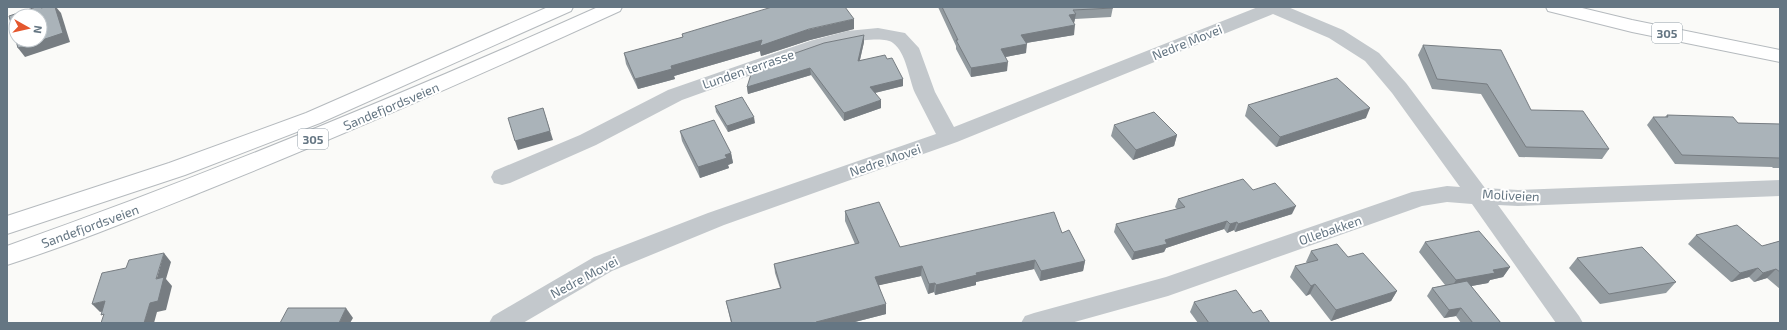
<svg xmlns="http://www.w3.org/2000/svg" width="1787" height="330" viewBox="0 0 1787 330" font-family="'Exo 2',sans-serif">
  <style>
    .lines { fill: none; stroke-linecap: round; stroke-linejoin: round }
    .major-casing { stroke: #b5babe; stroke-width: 2 }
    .minor { fill: #c3c8cc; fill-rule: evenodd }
    .major { fill: #fff; fill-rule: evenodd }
    .wall { fill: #929a9f }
    .shaded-wall { fill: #777d82 }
    .building { fill: #aab3b9; stroke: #777d82; fill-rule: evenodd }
    .labels { text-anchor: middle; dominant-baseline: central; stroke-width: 4; stroke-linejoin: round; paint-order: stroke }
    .shield { fill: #fff; stroke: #939fa8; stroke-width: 1 }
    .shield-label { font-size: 12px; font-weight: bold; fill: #657683 }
    .street-label { font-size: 13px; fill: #657683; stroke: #fff }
  </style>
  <rect width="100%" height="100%" fill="#fafaf8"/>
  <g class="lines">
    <g class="major-casing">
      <g id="major">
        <polygon points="548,7 573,7 571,11 320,123 185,175 7,234 7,216 169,163 306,113"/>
        <path d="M 598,7 L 622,7 L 620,11 C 482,74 344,135 204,191 C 139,217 73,244 7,265 L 7,246 C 207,175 404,94 598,7 Z"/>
        <polygon points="1546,7 1578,7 1632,20 1780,50 1780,62 1632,32 1548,11"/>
      </g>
    </g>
    <path class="minor" d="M 1258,7 L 1288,7 L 1343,30 L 1379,53 L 1406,83 L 1485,188 L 1518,190 L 1780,180 L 1780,196 L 1518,206 L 1498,205 L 1579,316 L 1583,323 L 1556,323 L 1472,204 L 1447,202 L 1422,206 L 1168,296 L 1071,323 L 1021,323 L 1025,316 L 1034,313 L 1166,277 L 1412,192 L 1447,186 L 1460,187 L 1392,93 L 1365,61 L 1329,38 L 1273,14 L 957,142 L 724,225 L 612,271 L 523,323 L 489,323 L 493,316 L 594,257 L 708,213 L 936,134 C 929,120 922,107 915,93 C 909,79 906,52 893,43 C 881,34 838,45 824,49 L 682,100 L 596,145 L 510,183 L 502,185 L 494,183 L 491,177 L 494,171 L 580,135 L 668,90 L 810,41 L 847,31 L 878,28 L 905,33 L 919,48 L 935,92 L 954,127 Z"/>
    <use href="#major" class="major"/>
  </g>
  <g class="wall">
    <polygon points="938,7 1113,7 1111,17 1075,19 1074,23 1074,35 1026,43 1026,53 1006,57 1007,71 971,77 956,49 956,46"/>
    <polygon points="854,29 810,40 761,56 760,51 674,76 675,79 638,89 626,64 624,53 683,37 682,34"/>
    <polygon points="864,35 864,42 860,60 887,59 903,79 903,86 875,93 881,108 844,121 811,75 748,94 747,87"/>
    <polygon points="1423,45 1531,110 1609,149 1602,159 1519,157 1481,94 1432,89 1418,55"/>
    <polygon points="1248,105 1366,118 1276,147 1245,116"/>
    <polygon points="715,106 755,123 728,132 716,112"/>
    <polygon points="1667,115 1738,123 1780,124 1780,168 1773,168 1772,167 1675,164 1647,125 1653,117 1665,117"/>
    <polygon points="1114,125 1177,135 1174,146 1133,160 1111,136"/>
    <polygon points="680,131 731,153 733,163 728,165 729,168 700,178 682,141"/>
    <polygon points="1253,190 1292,214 1235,232 1234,230 1227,233 1224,229 1166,248 1164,252 1132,260 1114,232 1116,224 1177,209 1175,207 1178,199"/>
    <polygon points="845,211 900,247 1062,233 1085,261 1083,271 1040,281 1034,269 976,282 976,285 935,295 934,292 928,294 921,276 879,285 886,314 851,323 731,323 726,301 780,288 775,273 774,264 855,244 845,221"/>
    <polygon points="1696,235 1762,246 1780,241 1780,289 1767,278 1754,282 1749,277 1731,282 1688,244"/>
    <polygon points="1425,242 1510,267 1503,277 1490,280 1488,283 1471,286 1501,323 1461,323 1456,316 1444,318 1427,296 1432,288 1445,285 1419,252"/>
    <polygon points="1311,251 1348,257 1397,291 1391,301 1331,321 1310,294 1306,296 1290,277 1295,266 1307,263 1306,262"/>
    <polygon points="1577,258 1676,282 1666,293 1600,304 1569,268"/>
    <polygon points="1194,302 1253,313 1270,323 1198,323 1190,312"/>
  </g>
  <g class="shaded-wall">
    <polygon points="55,7 56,7 61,13 70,42 25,57 18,48"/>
    <polygon points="1076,14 1074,23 1067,24 1069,15"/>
    <polygon points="854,19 854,29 810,40 761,56 760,51 674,76 675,79 638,89 635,79 671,66 762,40"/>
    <polygon points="1075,25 1074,35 1020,44 1021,35"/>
    <polygon points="864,35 864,42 858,68 858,61"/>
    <polygon points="1027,44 1026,53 1000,58 1001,49"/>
    <polygon points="1008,62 1007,71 971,77 971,68"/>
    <polygon points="810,68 811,75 748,94 747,87"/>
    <polygon points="903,79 903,86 870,94 870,87"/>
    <polygon points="881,100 881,108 844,121 844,113"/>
    <polygon points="543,108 553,140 518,150 515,141"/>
    <polygon points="1370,108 1366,118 1276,147 1280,137"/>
    <polygon points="754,117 755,123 728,132 727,126"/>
    <polygon points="1177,135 1174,146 1133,160 1136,150"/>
    <polygon points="731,153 733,163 728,165 729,168 700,178 698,167 725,155"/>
    <polygon points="1296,206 1292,214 1235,232 1238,224"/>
    <polygon points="1227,221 1224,229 1166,248 1164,252 1132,260 1134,252 1165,240"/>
    <polygon points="1237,222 1234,230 1227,233 1230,224"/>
    <polygon points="164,253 171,262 166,279 172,286 166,310 157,312 154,323 144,323"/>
    <polygon points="1035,260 1034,269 976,282 976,285 935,295 936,285 976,273"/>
    <polygon points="1085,261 1083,271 1040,281 1041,271"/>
    <polygon points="922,266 921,276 876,286 875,277"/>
    <polygon points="1510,267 1503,277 1490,280 1488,283 1450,290 1456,280 1493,270"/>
    <polygon points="1758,268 1749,277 1731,282 1740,273"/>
    <polygon points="1776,269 1767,278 1754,282 1763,273"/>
    <polygon points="935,283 934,292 928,294 929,284"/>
    <polygon points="1315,284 1310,294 1306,296 1311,286"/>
    <polygon points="1397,291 1391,301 1331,321 1336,310"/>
    <polygon points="105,301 113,310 100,312 92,304"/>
    <polygon points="886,304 886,314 851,323 816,323 816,322"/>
    <polygon points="346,308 353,318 350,323 339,323"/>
    <polygon points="1461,308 1456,316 1444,318 1449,310"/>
  </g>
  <g class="building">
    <path d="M 36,7 L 41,7 L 41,8 L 45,7 L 55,7 L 63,33 L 18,48 L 9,16 ZM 16,16 L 40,16 L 40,40 L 16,40 Z"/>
    <polygon points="772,7 845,7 854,19 809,29 760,46 762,40 671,66 672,69 635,79 624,53 683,37 682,34"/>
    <polygon points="942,7 1113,7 1113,8 1073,10 1076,14 1069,15 1075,25 1021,35 1027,44 1001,49 1008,62 971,68 956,40 958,40"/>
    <polygon points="864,35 858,61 885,55 887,59 892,58 903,79 870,87 881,100 844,113 810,68 747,87 753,68 824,43"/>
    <polygon points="1423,45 1501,50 1531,110 1583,111 1609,149 1526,147 1487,84 1437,79"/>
    <polygon points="1337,78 1370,108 1280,137 1248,105"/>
    <polygon points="742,97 754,117 727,126 715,106"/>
    <polygon points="543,108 550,131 515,141 508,118"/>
    <polygon points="1154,112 1177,135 1136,150 1114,125"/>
    <polygon points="1667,115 1733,117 1738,123 1780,124 1780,159 1779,158 1682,155 1653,117 1668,117"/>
    <polygon points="714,120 731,153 725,155 727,158 698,167 680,131"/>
    <polygon points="1243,179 1253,190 1275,183 1296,206 1238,224 1237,222 1230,224 1227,221 1165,240 1167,244 1134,252 1116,224 1185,207 1178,199"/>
    <polygon points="879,202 900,247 1054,212 1062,233 1069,230 1085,261 1041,271 1035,260 976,273 977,275 936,285 935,283 929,284 922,266 875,277 886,304 816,322 817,323 732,323 726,301 781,288 774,264 859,243 845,211"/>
    <polygon points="1737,225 1762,246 1780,241 1780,272 1776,269 1763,273 1758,268 1740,273 1696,235"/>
    <polygon points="1479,231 1510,267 1493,270 1495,273 1456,280 1425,242"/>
    <polygon points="1337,244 1348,257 1363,253 1397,291 1336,310 1315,284 1311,286 1295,266 1318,260 1311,251"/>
    <polygon points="1642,247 1676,282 1609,294 1577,258"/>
    <polygon points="164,253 156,279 164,277 158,301 150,303 144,323 101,323 104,314 101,315 105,301 92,304 102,273 126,268 129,260"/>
    <polygon points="1467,281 1501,323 1473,323 1461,308 1449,310 1432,288"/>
    <polygon points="1236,290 1253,313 1261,310 1270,323 1209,323 1194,302"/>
    <polygon points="288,308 346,308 339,323 280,323"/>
  </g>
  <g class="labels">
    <g class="shield">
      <rect x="1652" y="23" width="30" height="20" rx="3"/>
      <rect x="298" y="129" width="30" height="20" rx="3"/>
    </g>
    <g class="shield-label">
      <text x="1667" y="33">305</text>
      <text x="313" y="139">305</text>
    </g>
    <g class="street-label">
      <text transform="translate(1187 42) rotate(-22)">Nedre Movei</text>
      <text transform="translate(748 69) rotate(-19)">Lunden terrasse</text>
      <text transform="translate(391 106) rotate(-23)">Sandefjordsveien</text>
      <text transform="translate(885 160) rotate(-19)">Nedre Movei</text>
      <text transform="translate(1511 195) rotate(3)">Moliveien</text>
      <text transform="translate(90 226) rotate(-20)">Sandefjordsveien</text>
      <text transform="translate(1330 230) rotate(-19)">Ollebakken</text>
      <text transform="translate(584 277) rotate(-28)">Nedre Movei</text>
    </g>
  </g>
  <rect width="1787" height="330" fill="none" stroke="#657683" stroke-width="16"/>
  <g transform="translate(28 28) rotate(98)"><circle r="19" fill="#ffffff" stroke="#c1c8cd"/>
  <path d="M0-3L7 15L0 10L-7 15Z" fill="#e4572e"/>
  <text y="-6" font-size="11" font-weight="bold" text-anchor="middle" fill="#657683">N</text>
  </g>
</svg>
